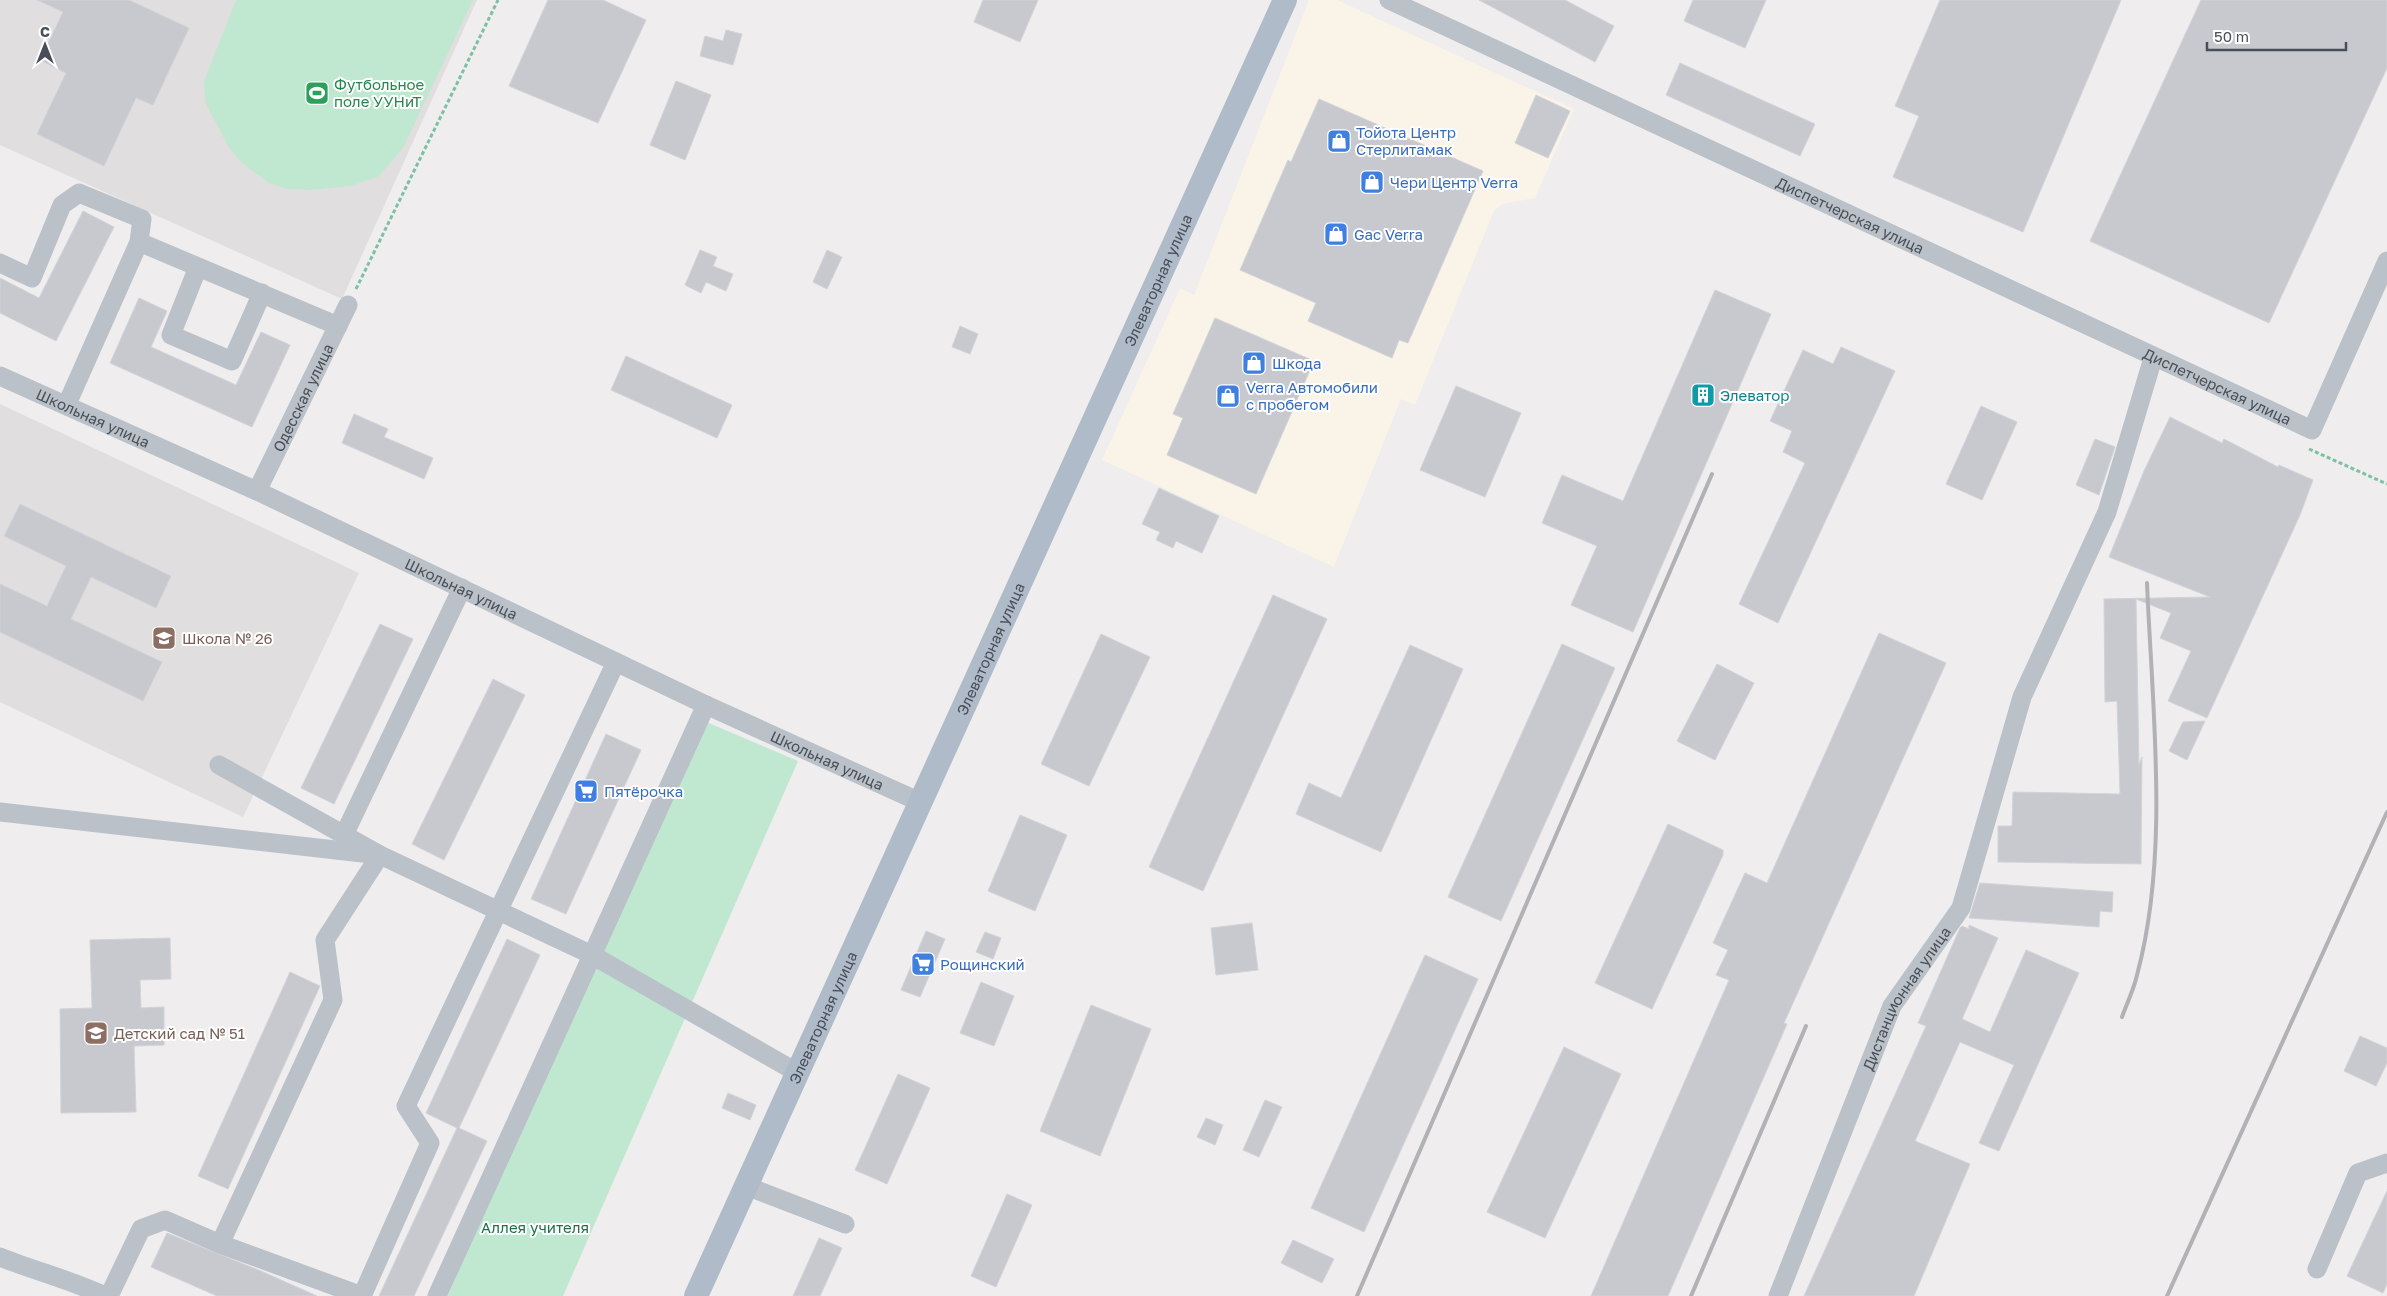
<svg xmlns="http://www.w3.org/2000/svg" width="2387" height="1296" viewBox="0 0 2387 1296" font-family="'Golos Text',sans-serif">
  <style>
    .commercial { fill: #f9f4e7 }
    .education { fill: #e0dede }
    .green { fill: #c0e8d1 }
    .building { fill: #c8c9cf; stroke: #d2d3d8 }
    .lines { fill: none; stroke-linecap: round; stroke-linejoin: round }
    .path { stroke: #7cc2a2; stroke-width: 3; stroke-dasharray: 4 2.5; stroke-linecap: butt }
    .minor { stroke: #bac1c8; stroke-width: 19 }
    .major { stroke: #b0bbc9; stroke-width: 24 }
    .rail { stroke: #b0b2b6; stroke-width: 4 }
    .labels { text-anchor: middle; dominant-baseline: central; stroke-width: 4; stroke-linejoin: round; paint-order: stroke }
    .leisure-label { font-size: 15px; fill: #27864d; stroke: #fff; text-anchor: start }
    .shop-label { font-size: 15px; fill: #366cbe; stroke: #fff; text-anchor: start }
    .street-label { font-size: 15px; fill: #484f58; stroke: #fff }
    .culture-label { font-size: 15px; fill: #0d838f; stroke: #fff; text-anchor: start }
    .education-label { font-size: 15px; fill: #785e54; stroke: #fff; text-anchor: start }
    .park-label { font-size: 15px; fill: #22704b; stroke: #fff }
  </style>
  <rect width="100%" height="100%" fill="#efeded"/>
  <polygon class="commercial" points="1309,0 1337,0 1574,109 1535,198 1502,204 1494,211 1415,405 1401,399 1334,567 1102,460 1180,288 1194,295"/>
  <g class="education">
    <polygon points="0,0 477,0 342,299 0,145"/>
    <polygon points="0,404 359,573 243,817 0,702"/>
  </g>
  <g class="green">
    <polygon points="236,0 473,0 403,148 379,176 351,186 311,190 288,189 269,183 242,163 228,146 206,104 204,81"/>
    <polygon points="704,721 798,761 563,1296 448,1296 485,1208"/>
  </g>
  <g class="building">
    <polygon points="37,0 129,0 189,28 153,105 136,98 104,166 37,134 66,73 40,60 63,12"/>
    <polygon points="548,0 603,0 646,20 598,123 509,86"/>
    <polygon points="983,0 1038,0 1020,42 974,22"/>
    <polygon points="1479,0 1565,0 1614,26 1595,62"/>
    <polygon points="1693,0 1766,0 1745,48 1684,21"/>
    <polygon points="1940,0 2121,0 2023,232 1893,177 1919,116 1895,106"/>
    <polygon points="2201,0 2387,0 2387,68 2269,323 2090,241"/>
    <polygon points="726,30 742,34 733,65 700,56 705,36 723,41"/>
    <polygon points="1680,63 1815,124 1800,156 1666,95"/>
    <polygon points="676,81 711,95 685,160 650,145"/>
    <polygon points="1536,95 1570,111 1548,158 1515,143"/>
    <polygon points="1319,99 1483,171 1408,343 1399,340 1392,358 1308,321 1316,303 1240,270 1288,160 1291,162"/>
    <polygon points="83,211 114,227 56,341 0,313 0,278 39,298"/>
    <polygon points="700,250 717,257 713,266 733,274 726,291 706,282 701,293 685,285"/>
    <polygon points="827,250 842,257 827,289 813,282"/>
    <polygon points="1715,290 1771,314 1633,632 1571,605 1597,546 1542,523 1562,475 1623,501"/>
    <polygon points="139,298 167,311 151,347 236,385 261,332 290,345 252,427 110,363"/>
    <polygon points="1215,318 1314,361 1256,494 1167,455 1183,418 1173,414"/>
    <polygon points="960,326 978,334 970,354 952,347"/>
    <polygon points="1841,347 1895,371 1778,623 1739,604 1805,463 1783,452 1792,431 1770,421 1803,350 1833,364"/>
    <polygon points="626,356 732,405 717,438 611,390"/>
    <polygon points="1456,386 1521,413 1485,497 1420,470"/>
    <polygon points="1981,406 2017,422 1982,500 1946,484"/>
    <polygon points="354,414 388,429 384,437 433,458 424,479 342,443"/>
    <polygon points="2170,417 2222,443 2224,439 2278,467 2279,465 2313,480 2300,515 2207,718 2168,701 2191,651 2160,638 2171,613 2136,599 2139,765 2142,757 2141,864 1998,862 1998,826 2012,826 2013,792 2120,794 2117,701 2105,702 2104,599 2210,597 2109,557 2144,471"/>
    <polygon points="2095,439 2115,447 2099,495 2076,485"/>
    <polygon points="1159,488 1219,516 1202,553 1176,541 1173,548 1156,540 1160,532 1142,524"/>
    <polygon points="20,504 171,576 156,608 91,577 71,619 162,662 143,701 0,632 0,584 47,606 66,566 4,536"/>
    <polygon points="1273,595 1327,619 1203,891 1149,867"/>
    <polygon points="380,624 413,639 334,804 301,788"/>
    <polygon points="1879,633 1946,663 1784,1023 1787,1024 1668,1296 1591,1296 1729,980 1716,975 1728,950 1713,943 1745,873 1767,883"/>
    <polygon points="1101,634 1150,657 1089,786 1041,764"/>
    <polygon points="1562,644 1615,668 1501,921 1448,897"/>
    <polygon points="1410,645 1463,669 1381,852 1296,814 1309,783 1341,798"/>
    <polygon points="1717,664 1754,683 1715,760 1677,741"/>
    <polygon points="493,679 525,695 444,860 412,844"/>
    <polygon points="2205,721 2187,760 2169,751 2183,722"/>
    <polygon points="606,734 641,750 566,914 531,899"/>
    <polygon points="1020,815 1067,835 1035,911 988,891"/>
    <polygon points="1668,824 1723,850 1723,855 1652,1009 1595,983"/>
    <polygon points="1980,883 2113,892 2112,912 2100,911 2099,927 1969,918"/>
    <polygon points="1252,923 1258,970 1216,975 1211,928"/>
    <polygon points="1969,925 1998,938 1962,1019 1990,1032 2026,950 2079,973 1999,1151 1979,1143 2014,1065 1960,1042 1915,1141 1970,1164 1914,1296 1804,1296 1926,1026 1918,1023 1960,928 1962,926 1969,929"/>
    <polygon points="926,931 945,939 920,997 901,990"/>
    <polygon points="985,932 1001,938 993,959 976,952"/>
    <polygon points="170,938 171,979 140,980 141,1008 164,1007 164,1045 134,1046 136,1112 61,1113 60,1009 92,1008 90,940"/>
    <polygon points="507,939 540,955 459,1128 487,1141 414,1296 379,1296 457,1128 426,1113"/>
    <polygon points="1425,955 1478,979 1364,1232 1311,1208"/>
    <polygon points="290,972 320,986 228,1189 198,1176"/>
    <polygon points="981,982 1014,996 994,1046 960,1033"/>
    <polygon points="1091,1005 1151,1029 1100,1156 1040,1131"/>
    <polygon points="2360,1036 2387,1048 2387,1063 2376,1086 2344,1071"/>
    <polygon points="1564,1047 1621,1074 1545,1238 1487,1212"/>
    <polygon points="898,1074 930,1088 887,1184 855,1170"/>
    <polygon points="728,1093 756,1105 750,1120 722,1108"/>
    <polygon points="1265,1100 1282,1107 1259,1157 1243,1150"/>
    <polygon points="1206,1118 1223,1125 1215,1145 1197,1137"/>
    <polygon points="2387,1191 2387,1284 2383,1293 2347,1276"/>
    <polygon points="1007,1194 1032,1205 996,1287 971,1276"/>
    <polygon points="167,1233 261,1271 317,1296 217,1296 151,1267"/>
    <polygon points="819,1238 842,1248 820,1296 793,1296"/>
    <polygon points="1293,1240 1334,1259 1322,1283 1281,1263"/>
  </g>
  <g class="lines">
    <g class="path">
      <polyline points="356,289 498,0"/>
      <polyline points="2309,449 2387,484"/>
    </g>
    <g class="minor">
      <path id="s1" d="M 1389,0 L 2312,430 L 2387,261"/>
      <polyline points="0,263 32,278 62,205 79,193 142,219 139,242 338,326"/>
      <polyline points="198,267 171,335 232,361 262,293"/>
      <path id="s2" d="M 0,376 L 257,491 L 706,705 L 920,802"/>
      <polyline points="67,404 139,242"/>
      <path id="s3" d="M 257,491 L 348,305"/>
      <polyline points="219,765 380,855 592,955 798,1073"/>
      <polyline points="0,812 371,854"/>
      <polyline points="344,835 462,588"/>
      <polyline points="746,1186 845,1224"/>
      <polyline points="220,1244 333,1000 325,940 380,855"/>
      <path d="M 0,1257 C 35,1271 71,1280 105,1296"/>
      <polyline points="2317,1269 2358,1173 2387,1163"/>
      <polyline points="109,1296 141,1229 165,1220 220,1244 362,1296"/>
      <polyline points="362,1296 430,1143 406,1106 616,662"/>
      <polyline points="437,1296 706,705"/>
      <path id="s4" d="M 1778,1296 L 1892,1006 L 1961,908 L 2022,697 L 2107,512 L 2153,358"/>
    </g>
    <path class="major" id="s5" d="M 696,1296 L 1285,0"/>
    <g class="rail">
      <path d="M 2122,1017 C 2127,1003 2134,989 2137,975 C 2170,854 2152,707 2147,583"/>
      <polyline points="1357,1296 1712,474"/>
      <polyline points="1691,1296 1806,1026"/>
      <polyline points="2167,1296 2387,812"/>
    </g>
  </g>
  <defs>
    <g id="stadium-square" transform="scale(1.25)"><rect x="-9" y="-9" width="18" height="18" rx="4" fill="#2e9e5b" stroke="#fff"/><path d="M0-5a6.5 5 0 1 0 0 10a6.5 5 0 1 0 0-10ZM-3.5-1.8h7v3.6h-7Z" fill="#fff"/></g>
    <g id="shop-square" transform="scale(1.25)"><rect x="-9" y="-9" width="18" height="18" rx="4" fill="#3f7fe0" stroke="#fff"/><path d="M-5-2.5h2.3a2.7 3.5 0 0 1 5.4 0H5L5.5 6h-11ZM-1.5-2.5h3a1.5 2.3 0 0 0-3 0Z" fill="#fff"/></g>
    <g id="building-square" transform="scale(1.25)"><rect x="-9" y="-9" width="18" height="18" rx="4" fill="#0f9aa8" stroke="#fff"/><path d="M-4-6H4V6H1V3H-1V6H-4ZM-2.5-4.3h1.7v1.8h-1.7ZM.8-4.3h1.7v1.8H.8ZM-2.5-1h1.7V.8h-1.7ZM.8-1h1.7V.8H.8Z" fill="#fff"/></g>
    <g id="school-square" transform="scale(1.25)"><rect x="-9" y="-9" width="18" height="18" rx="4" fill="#8d6e63" stroke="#fff"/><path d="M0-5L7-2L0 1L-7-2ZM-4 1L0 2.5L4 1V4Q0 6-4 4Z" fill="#fff"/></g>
    <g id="supermarket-square" transform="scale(1.25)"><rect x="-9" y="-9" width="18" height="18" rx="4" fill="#3f7fe0" stroke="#fff"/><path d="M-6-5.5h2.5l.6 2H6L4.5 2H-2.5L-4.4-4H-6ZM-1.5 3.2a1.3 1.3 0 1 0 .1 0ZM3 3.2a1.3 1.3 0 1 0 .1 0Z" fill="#fff"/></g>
  </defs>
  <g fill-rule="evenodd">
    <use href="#stadium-square" x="317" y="93"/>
    <use href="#shop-square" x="1339" y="141"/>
    <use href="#shop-square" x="1372" y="182"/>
    <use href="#shop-square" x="1336" y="234"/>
    <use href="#shop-square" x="1254" y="363"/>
    <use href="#building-square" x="1703" y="395"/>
    <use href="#shop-square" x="1228" y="396"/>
    <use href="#school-square" x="164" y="638"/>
    <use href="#supermarket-square" x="586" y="791"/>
    <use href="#supermarket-square" x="923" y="964"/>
    <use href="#school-square" x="96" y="1033"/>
  </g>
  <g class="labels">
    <g class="leisure-label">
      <text x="334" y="84">Футбольное<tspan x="334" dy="17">поле УУНиТ</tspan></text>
    </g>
    <g class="shop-label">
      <text x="1356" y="132">Тойота Центр<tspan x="1356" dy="17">Стерлитамак</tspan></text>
      <text x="1390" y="182">Чери Центр Verra</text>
      <text x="1354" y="234">Gac Verra</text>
      <text x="1272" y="363">Шкода</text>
      <text x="1246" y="387">Verra Автомобили<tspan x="1246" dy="17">с пробегом</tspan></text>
      <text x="604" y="791">Пятёрочка</text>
      <text x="940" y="964">Рощинский</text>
    </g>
    <g class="street-label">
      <text stroke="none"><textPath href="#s1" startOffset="509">Диспетчерская улица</textPath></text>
      <text stroke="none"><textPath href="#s5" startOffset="1116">Элеваторная улица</textPath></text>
      <text stroke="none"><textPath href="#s1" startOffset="914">Диспетчерская улица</textPath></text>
      <text stroke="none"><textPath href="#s3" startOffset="104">Одесская улица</textPath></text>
      <text stroke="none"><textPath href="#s2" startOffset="102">Школьная улица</textPath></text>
      <text stroke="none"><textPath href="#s2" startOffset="508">Школьная улица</textPath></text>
      <text stroke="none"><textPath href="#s5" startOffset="711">Элеваторная улица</textPath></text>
      <text stroke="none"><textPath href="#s2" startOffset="912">Школьная улица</textPath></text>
      <text stroke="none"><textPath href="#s4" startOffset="325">Дистанционная улица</textPath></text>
      <text stroke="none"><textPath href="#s5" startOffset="306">Элеваторная улица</textPath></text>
    </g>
    <g class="culture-label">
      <text x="1720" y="395">Элеватор</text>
    </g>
    <g class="education-label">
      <text x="182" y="638">Школа № 26</text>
      <text x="114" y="1033">Детский сад № 51</text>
    </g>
    <g class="park-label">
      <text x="535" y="1227">Аллея учителя</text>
    </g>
  </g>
  <g transform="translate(45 45)" stroke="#ffffff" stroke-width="4" paint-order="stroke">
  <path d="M0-4L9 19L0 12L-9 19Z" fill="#484f58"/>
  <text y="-8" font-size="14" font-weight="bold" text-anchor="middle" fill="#484f58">С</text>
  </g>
  <path d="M2207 42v8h139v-8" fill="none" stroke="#484f58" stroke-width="2.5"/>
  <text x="2214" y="42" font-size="15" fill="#484f58" stroke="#ffffff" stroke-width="4" paint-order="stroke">50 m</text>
</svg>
